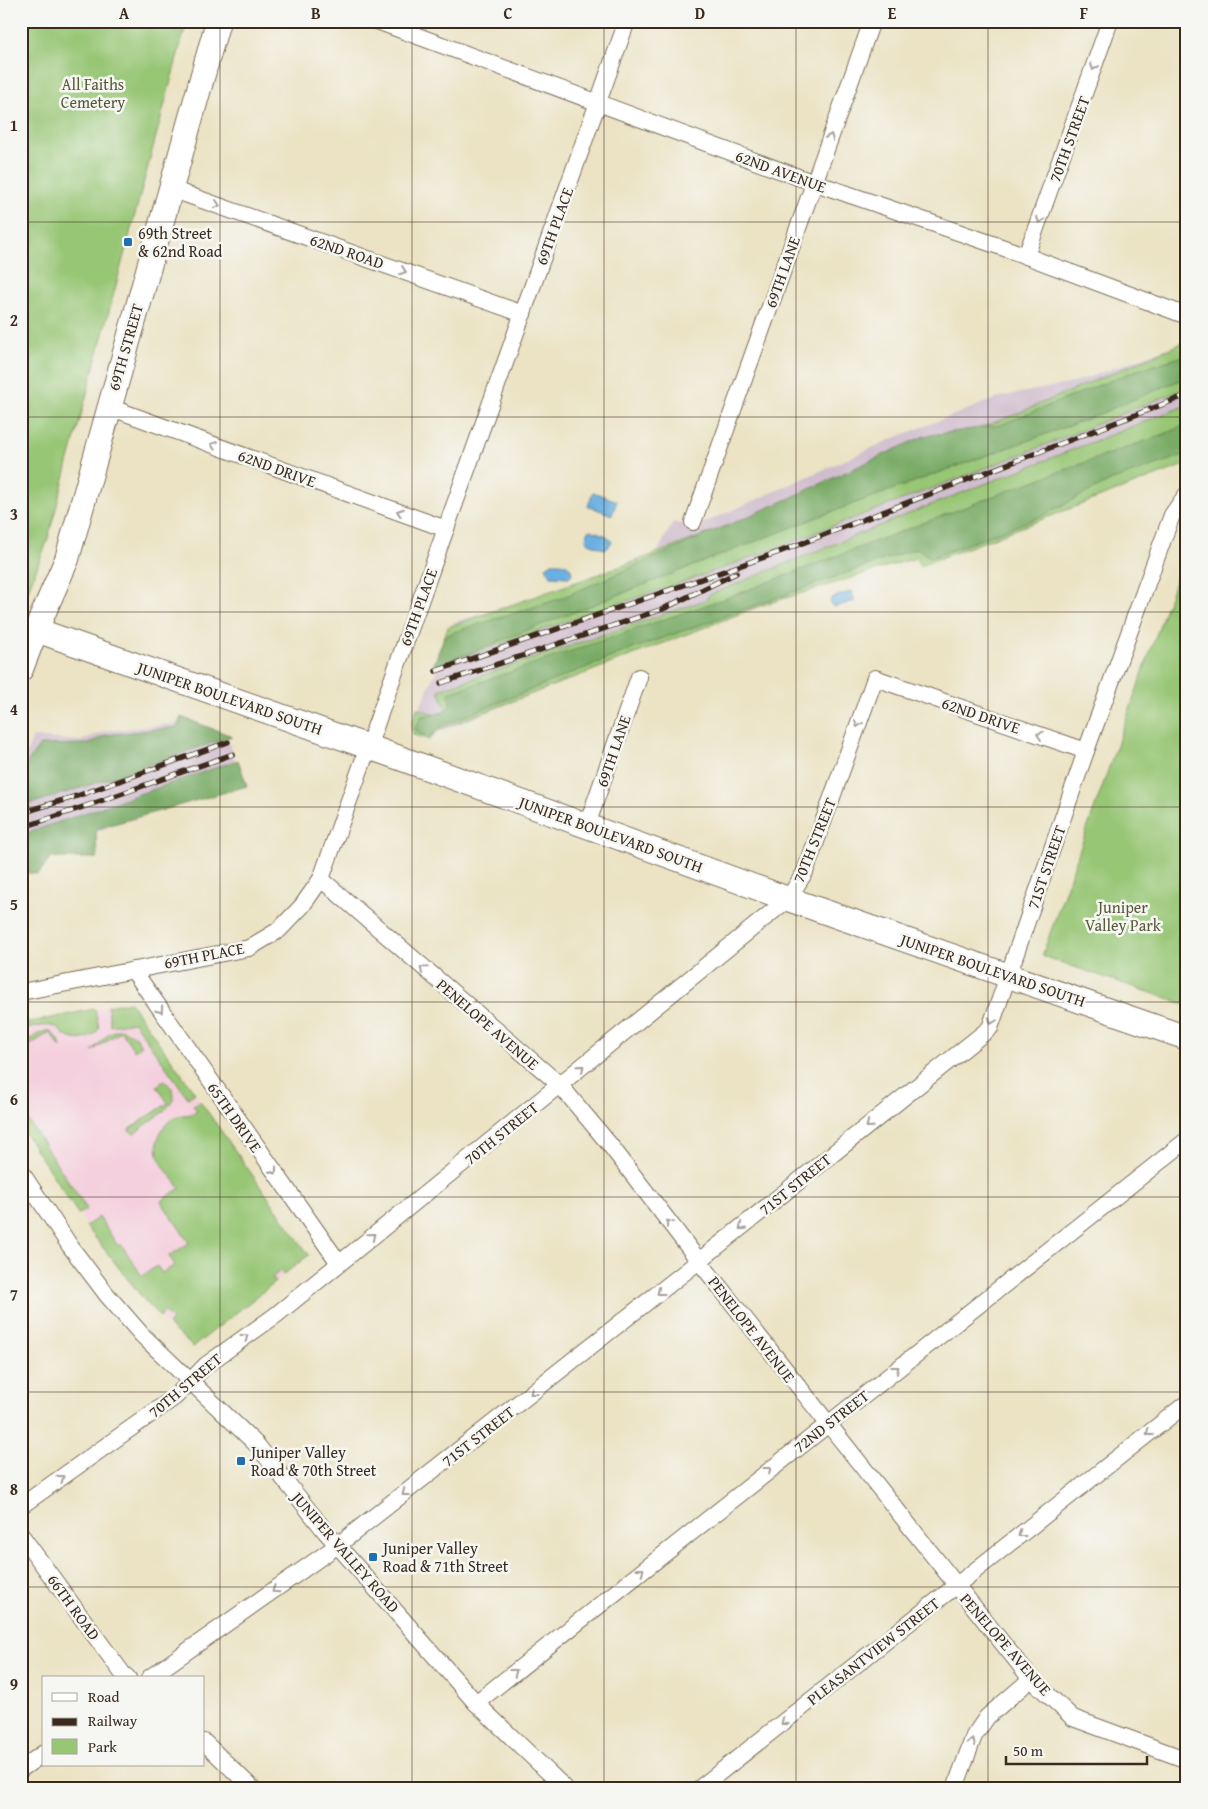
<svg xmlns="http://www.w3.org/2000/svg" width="1208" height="1809" viewBox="0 0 1208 1809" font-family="'Gentium Book Plus',serif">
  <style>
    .built { fill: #f4cfdd }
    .industrial { fill: #d0bdcd }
    .green { fill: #97c674; stroke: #697849 }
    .forest { fill: #79ab66; stroke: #5a6a42 }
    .water { fill: #6ab0e1; stroke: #526d80 }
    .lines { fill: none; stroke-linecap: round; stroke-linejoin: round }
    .street-casing { stroke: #796b58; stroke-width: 18 }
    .secondary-casing { stroke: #796b58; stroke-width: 26 }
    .street { stroke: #fff; stroke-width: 16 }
    .secondary { stroke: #fff; stroke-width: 24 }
    .rail-casing { stroke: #3b2a1e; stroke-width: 5.5 }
    .rail { stroke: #f6f6f2; stroke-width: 4; stroke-dasharray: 11; stroke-linecap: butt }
    .oneway { stroke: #a79f9a }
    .grid { fill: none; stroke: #3b2a1e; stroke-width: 1; stroke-opacity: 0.55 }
    .poi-dot { fill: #1f6fb2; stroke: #f6f6f2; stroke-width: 2 }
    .labels { text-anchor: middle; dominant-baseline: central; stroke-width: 5; stroke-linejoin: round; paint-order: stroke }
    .park-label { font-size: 16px; fill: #575938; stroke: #f6f6f2 }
    .street-label { font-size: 16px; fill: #3b2a1e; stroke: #f6f6f2 }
    .poi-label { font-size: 16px; fill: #3b2a1e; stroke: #f6f6f2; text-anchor: start }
    .neatline { fill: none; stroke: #3b2a1e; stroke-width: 2 }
    .grid-label { font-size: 16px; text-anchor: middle; font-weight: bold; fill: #3b2a1e }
  </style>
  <rect width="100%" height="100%" fill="#f6f6f2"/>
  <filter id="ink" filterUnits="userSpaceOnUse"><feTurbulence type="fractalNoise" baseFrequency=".02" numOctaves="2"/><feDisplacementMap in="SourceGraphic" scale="10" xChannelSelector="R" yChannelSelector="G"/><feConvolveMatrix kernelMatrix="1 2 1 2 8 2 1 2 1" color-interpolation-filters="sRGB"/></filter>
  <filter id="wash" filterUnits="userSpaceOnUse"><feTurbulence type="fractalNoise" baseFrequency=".0096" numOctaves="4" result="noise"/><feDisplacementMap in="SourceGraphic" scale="20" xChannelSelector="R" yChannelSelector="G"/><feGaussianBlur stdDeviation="1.12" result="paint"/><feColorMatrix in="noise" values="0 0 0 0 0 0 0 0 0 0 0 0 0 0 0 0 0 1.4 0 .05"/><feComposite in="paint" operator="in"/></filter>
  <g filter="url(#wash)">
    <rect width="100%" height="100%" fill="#ebe3c4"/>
    <polygon class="built" points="130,1002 309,1255 193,1347 156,1314 102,1248 21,1127 21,1024"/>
    <g class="industrial">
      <polygon points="1187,341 1187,463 967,533 822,587 749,606 436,733 413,722 436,671 454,622 650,566 673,522 695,527 894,438 1003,396 1073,383"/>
      <polygon points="179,723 228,742 233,754 240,784 144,810 96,833 21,861 21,767 33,737 81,741 105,731"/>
    </g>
    <g class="green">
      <polygon points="21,21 187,21 47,542 21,608"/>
      <polygon points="1187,341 1187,388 1030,451 718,570 433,667 448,627 636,561 1014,415"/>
      <polygon points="1187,405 1187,464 920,566 916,558 760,606 438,730 429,740 414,735 411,727 417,708 436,715 446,709 439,690 706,600 709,595 918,510"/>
      <polygon points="1187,548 1187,1005 1042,956"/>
      <polygon points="130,1002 195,1093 188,1098 134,1022 111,1026 107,1006"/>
      <path d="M 95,1009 L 99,1028 C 93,1040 75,1043 65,1035 C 60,1032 58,1027 52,1026 C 44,1024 30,1029 21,1030 L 21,1024 Z"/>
      <path d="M 121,1029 L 136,1036 L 141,1046 L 134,1050 L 121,1031 L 92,1051 C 103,1042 106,1031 121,1029 Z"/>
      <path d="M 49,1030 L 59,1040 L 61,1048 L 50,1032 L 21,1051 C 25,1040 38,1033 49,1030 Z"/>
      <path d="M 164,1081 C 195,1101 144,1122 135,1134 L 128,1130 L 168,1103 L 157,1086 Z"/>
      <path d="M 200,1101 L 309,1255 L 283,1275 L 280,1271 L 272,1278 L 275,1282 L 193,1347 L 168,1325 L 172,1320 L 164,1312 L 160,1317 L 145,1301 L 86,1226 L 99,1217 L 118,1246 L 121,1244 L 142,1276 L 157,1266 L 162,1273 L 175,1265 L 169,1256 L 189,1243 L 161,1201 L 180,1188 C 174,1179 166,1171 161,1162 C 152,1145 160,1126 175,1117 C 183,1113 190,1117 197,1111 L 193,1105 Z"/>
      <polygon points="21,1110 87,1209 78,1214 21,1127"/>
    </g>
    <g class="forest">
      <polygon points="1187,355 1187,377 1090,418 831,512 433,667 444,637 454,632 559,599 788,499 924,436 1000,425 1137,370"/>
      <polygon points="1187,424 1187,454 1110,481 1040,517 931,558 917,548 624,652 444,725 429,737 420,734 415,728 422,716 444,713 450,705 449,693 732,596 1028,483 1162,435"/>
      <polygon points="181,717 232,736 90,785 21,807 21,771 40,745 88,744 106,735 177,727"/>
      <polygon points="238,760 247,786 96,829 97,858 51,858 38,874 21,872 21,835"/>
    </g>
    <g class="water">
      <polygon points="593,492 617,501 612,515 588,506"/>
      <polygon points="591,530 607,536 612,542 607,548 604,549 589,543 586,540 587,532"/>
      <path d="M 552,563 C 562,563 570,562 572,574 L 569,577 L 551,576 L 546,567 Z"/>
      <polygon points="852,591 855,601 835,607 831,605 830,601 832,598"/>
    </g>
  </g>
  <g filter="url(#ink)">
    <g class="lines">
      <g class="street-casing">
        <g id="street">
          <polyline points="377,21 798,177 1010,250 1187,316"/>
          <polyline points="171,189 523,314"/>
          <polyline points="1026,256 1110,21"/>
          <polyline points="109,407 446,529"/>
          <polyline points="693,522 872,21"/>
          <polyline points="587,825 639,677"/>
          <polyline points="321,879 560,1085 610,1145 699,1261 1031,1679 1073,1718 1187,1760"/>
          <polyline points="133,970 339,1263"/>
          <polyline points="21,992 249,948 279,930 302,906 321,879 627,21"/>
          <polyline points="21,1172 70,1246 107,1295 142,1335 257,1445 325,1531 476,1703 565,1788"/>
          <polyline points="21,1506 175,1397 206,1365 276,1315 788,899 805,872 875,678 1086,751"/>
          <polyline points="21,1535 123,1674 128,1678"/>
          <polyline points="149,1678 338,1545 699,1261 990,1028 1086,751 1172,515 1187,494"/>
          <polyline points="476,1703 1187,1140"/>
          <polyline points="204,1742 252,1788"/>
          <polyline points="21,1769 44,1753"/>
          <polyline points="700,1788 1187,1403"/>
          <polyline points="955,1788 974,1736 987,1717 1031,1679"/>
        </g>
      </g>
      <g class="secondary-casing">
        <g id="secondary">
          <polyline points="36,630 397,757 788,899 1187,1038"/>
          <polyline points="21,669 36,630 67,559 218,21"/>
        </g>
      </g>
      <use href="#street" class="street"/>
      <use href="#secondary" class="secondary"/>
      <g class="rail-casing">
        <g id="rail">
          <polyline points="436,671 779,552 1187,395"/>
          <polyline points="441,683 663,609 736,573"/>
          <polyline points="21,813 77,796 228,742"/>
          <polyline points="21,828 89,805 233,754"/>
        </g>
      </g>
      <use href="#rail" class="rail"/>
    </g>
    <defs><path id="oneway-chevron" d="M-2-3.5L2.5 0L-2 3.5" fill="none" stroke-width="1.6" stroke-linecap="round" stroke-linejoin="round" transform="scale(1.25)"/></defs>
    <g class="oneway">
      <use href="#oneway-chevron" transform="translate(1094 67) rotate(110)"/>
      <use href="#oneway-chevron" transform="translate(830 137) rotate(-70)"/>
      <use href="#oneway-chevron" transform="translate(217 205) rotate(19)"/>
      <use href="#oneway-chevron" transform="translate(1040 220) rotate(110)"/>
      <use href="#oneway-chevron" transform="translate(403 271) rotate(19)"/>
      <use href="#oneway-chevron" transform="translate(214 445) rotate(-160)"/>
      <use href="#oneway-chevron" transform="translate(400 512) rotate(-160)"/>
      <use href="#oneway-chevron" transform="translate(858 724) rotate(110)"/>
      <use href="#oneway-chevron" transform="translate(1040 735) rotate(-161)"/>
      <use href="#oneway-chevron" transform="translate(423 969) rotate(-139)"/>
      <use href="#oneway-chevron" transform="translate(160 1010) rotate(55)"/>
      <use href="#oneway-chevron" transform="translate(992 1021) rotate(111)"/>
      <use href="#oneway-chevron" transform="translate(581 1068) rotate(-39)"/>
      <use href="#oneway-chevron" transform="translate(869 1125) rotate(141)"/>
      <use href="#oneway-chevron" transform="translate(274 1171) rotate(55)"/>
      <use href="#oneway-chevron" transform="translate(669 1223) rotate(-127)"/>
      <use href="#oneway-chevron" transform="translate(742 1227) rotate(141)"/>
      <use href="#oneway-chevron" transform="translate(372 1236) rotate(-39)"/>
      <use href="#oneway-chevron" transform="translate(660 1292) rotate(142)"/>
      <use href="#oneway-chevron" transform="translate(245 1337) rotate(-36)"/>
      <use href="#oneway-chevron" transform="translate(896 1369) rotate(-38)"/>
      <use href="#oneway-chevron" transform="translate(533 1392) rotate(142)"/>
      <use href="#oneway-chevron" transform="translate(1149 1433) rotate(142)"/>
      <use href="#oneway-chevron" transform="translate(768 1470) rotate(-38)"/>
      <use href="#oneway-chevron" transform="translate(61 1478) rotate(-35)"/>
      <use href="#oneway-chevron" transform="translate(405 1493) rotate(142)"/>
      <use href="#oneway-chevron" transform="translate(1021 1534) rotate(142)"/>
      <use href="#oneway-chevron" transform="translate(641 1571) rotate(-38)"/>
      <use href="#oneway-chevron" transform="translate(275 1590) rotate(145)"/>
      <use href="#oneway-chevron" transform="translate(514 1672) rotate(-38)"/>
      <use href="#oneway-chevron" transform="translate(784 1722) rotate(142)"/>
      <use href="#oneway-chevron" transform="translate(972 1742) rotate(-68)"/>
    </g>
  </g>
  <path class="grid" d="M 220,21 L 220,1788M 412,21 L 412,1788M 604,21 L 604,1788M 796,21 L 796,1788M 988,21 L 988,1788M 21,222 L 1187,222M 21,417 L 1187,417M 21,612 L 1187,612M 21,807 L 1187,807M 21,1002 L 1187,1002M 21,1197 L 1187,1197M 21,1392 L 1187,1392M 21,1587 L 1187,1587"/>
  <g class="poi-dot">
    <rect x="123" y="237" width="10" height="10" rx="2.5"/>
    <rect x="236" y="1456" width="10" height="10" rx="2.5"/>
    <rect x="368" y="1552" width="10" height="10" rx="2.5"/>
  </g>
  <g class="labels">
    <g class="park-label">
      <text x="93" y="84">All Faiths<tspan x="93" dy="18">Cemetery</tspan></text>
      <text x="1123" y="907">Juniper<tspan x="1123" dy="18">Valley Park</tspan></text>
    </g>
    <g class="street-label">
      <text transform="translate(1069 139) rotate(-70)">70TH STREET</text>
      <text transform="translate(781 171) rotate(20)">62ND AVENUE</text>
      <text transform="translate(554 226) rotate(-70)">69TH PLACE</text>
      <text transform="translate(347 251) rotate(19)">62ND ROAD</text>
      <text transform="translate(782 272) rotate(-70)">69TH LANE</text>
      <text transform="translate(125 347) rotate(-74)">69TH STREET</text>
      <text transform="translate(277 468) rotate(20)">62ND DRIVE</text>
      <text transform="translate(418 607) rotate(-70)">69TH PLACE</text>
      <text transform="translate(230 698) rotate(19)">JUNIPER BOULEVARD SOUTH</text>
      <text transform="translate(981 715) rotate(19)">62ND DRIVE</text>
      <text transform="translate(613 751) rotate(-71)">69TH LANE</text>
      <text transform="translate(611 834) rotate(20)">JUNIPER BOULEVARD SOUTH</text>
      <text transform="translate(814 840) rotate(-68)">70TH STREET</text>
      <text transform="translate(1046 867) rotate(-71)">71ST STREET</text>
      <text transform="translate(204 955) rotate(-11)">69TH PLACE</text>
      <text transform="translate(993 970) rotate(19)">JUNIPER BOULEVARD SOUTH</text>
      <text transform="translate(488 1024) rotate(41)">PENELOPE AVENUE</text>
      <text transform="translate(235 1117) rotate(55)">65TH DRIVE</text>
      <text transform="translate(501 1133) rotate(-39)">70TH STREET</text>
      <text transform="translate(795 1184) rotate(-39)">71ST STREET</text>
      <text transform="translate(752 1329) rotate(52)">PENELOPE AVENUE</text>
      <text transform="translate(185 1385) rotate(-40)">70TH STREET</text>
      <text transform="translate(831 1421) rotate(-38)">72ND STREET</text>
      <text transform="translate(478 1436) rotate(-38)">71ST STREET</text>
      <text transform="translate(346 1552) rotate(49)">JUNIPER VALLEY ROAD</text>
      <text transform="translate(74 1607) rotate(54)">66TH ROAD</text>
      <text transform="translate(1006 1644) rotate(49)">PENELOPE AVENUE</text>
      <text transform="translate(873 1651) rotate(-38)">PLEASANTVIEW STREET</text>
    </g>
    <g class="poi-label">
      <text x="138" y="233">69th Street<tspan x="138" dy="18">&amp; 62nd Road</tspan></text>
      <text x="251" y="1452">Juniper Valley<tspan x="251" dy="18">Road &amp; 70th Street</tspan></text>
      <text x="383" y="1548">Juniper Valley<tspan x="383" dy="18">Road &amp; 71th Street</tspan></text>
    </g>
  </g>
  <rect width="1208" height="1809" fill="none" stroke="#f6f6f2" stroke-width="55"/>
  <rect x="42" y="1676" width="162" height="90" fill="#f6f6f2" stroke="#aba49d"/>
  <rect x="52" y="1693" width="25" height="8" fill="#ffffff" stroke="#aba49d"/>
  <text x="88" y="1702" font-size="15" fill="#3b2a1e">Road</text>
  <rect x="52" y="1718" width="25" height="8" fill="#3b2a1e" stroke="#aba49d"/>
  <text x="88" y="1726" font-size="15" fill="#3b2a1e">Railway</text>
  <rect x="52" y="1739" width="25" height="15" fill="#97c674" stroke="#aba49d"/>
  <text x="88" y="1752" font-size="15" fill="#3b2a1e">Park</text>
  <path d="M1006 1756v8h141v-8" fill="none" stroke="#3b2a1e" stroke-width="2.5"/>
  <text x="1013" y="1756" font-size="15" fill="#3b2a1e" stroke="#f6f6f2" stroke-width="4" paint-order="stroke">50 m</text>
  <rect x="28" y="28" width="1152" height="1754" class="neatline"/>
  <g class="grid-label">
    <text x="124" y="19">A</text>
    <text x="316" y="19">B</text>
    <text x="508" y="19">C</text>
    <text x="700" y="19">D</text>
    <text x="892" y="19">E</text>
    <text x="1084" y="19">F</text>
    <text x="14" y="131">1</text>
    <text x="14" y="326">2</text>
    <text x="14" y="520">3</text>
    <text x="14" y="715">4</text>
    <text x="14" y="910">5</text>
    <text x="14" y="1105">6</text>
    <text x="14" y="1300">7</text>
    <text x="14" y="1495">8</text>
    <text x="14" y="1690">9</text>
  </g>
</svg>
